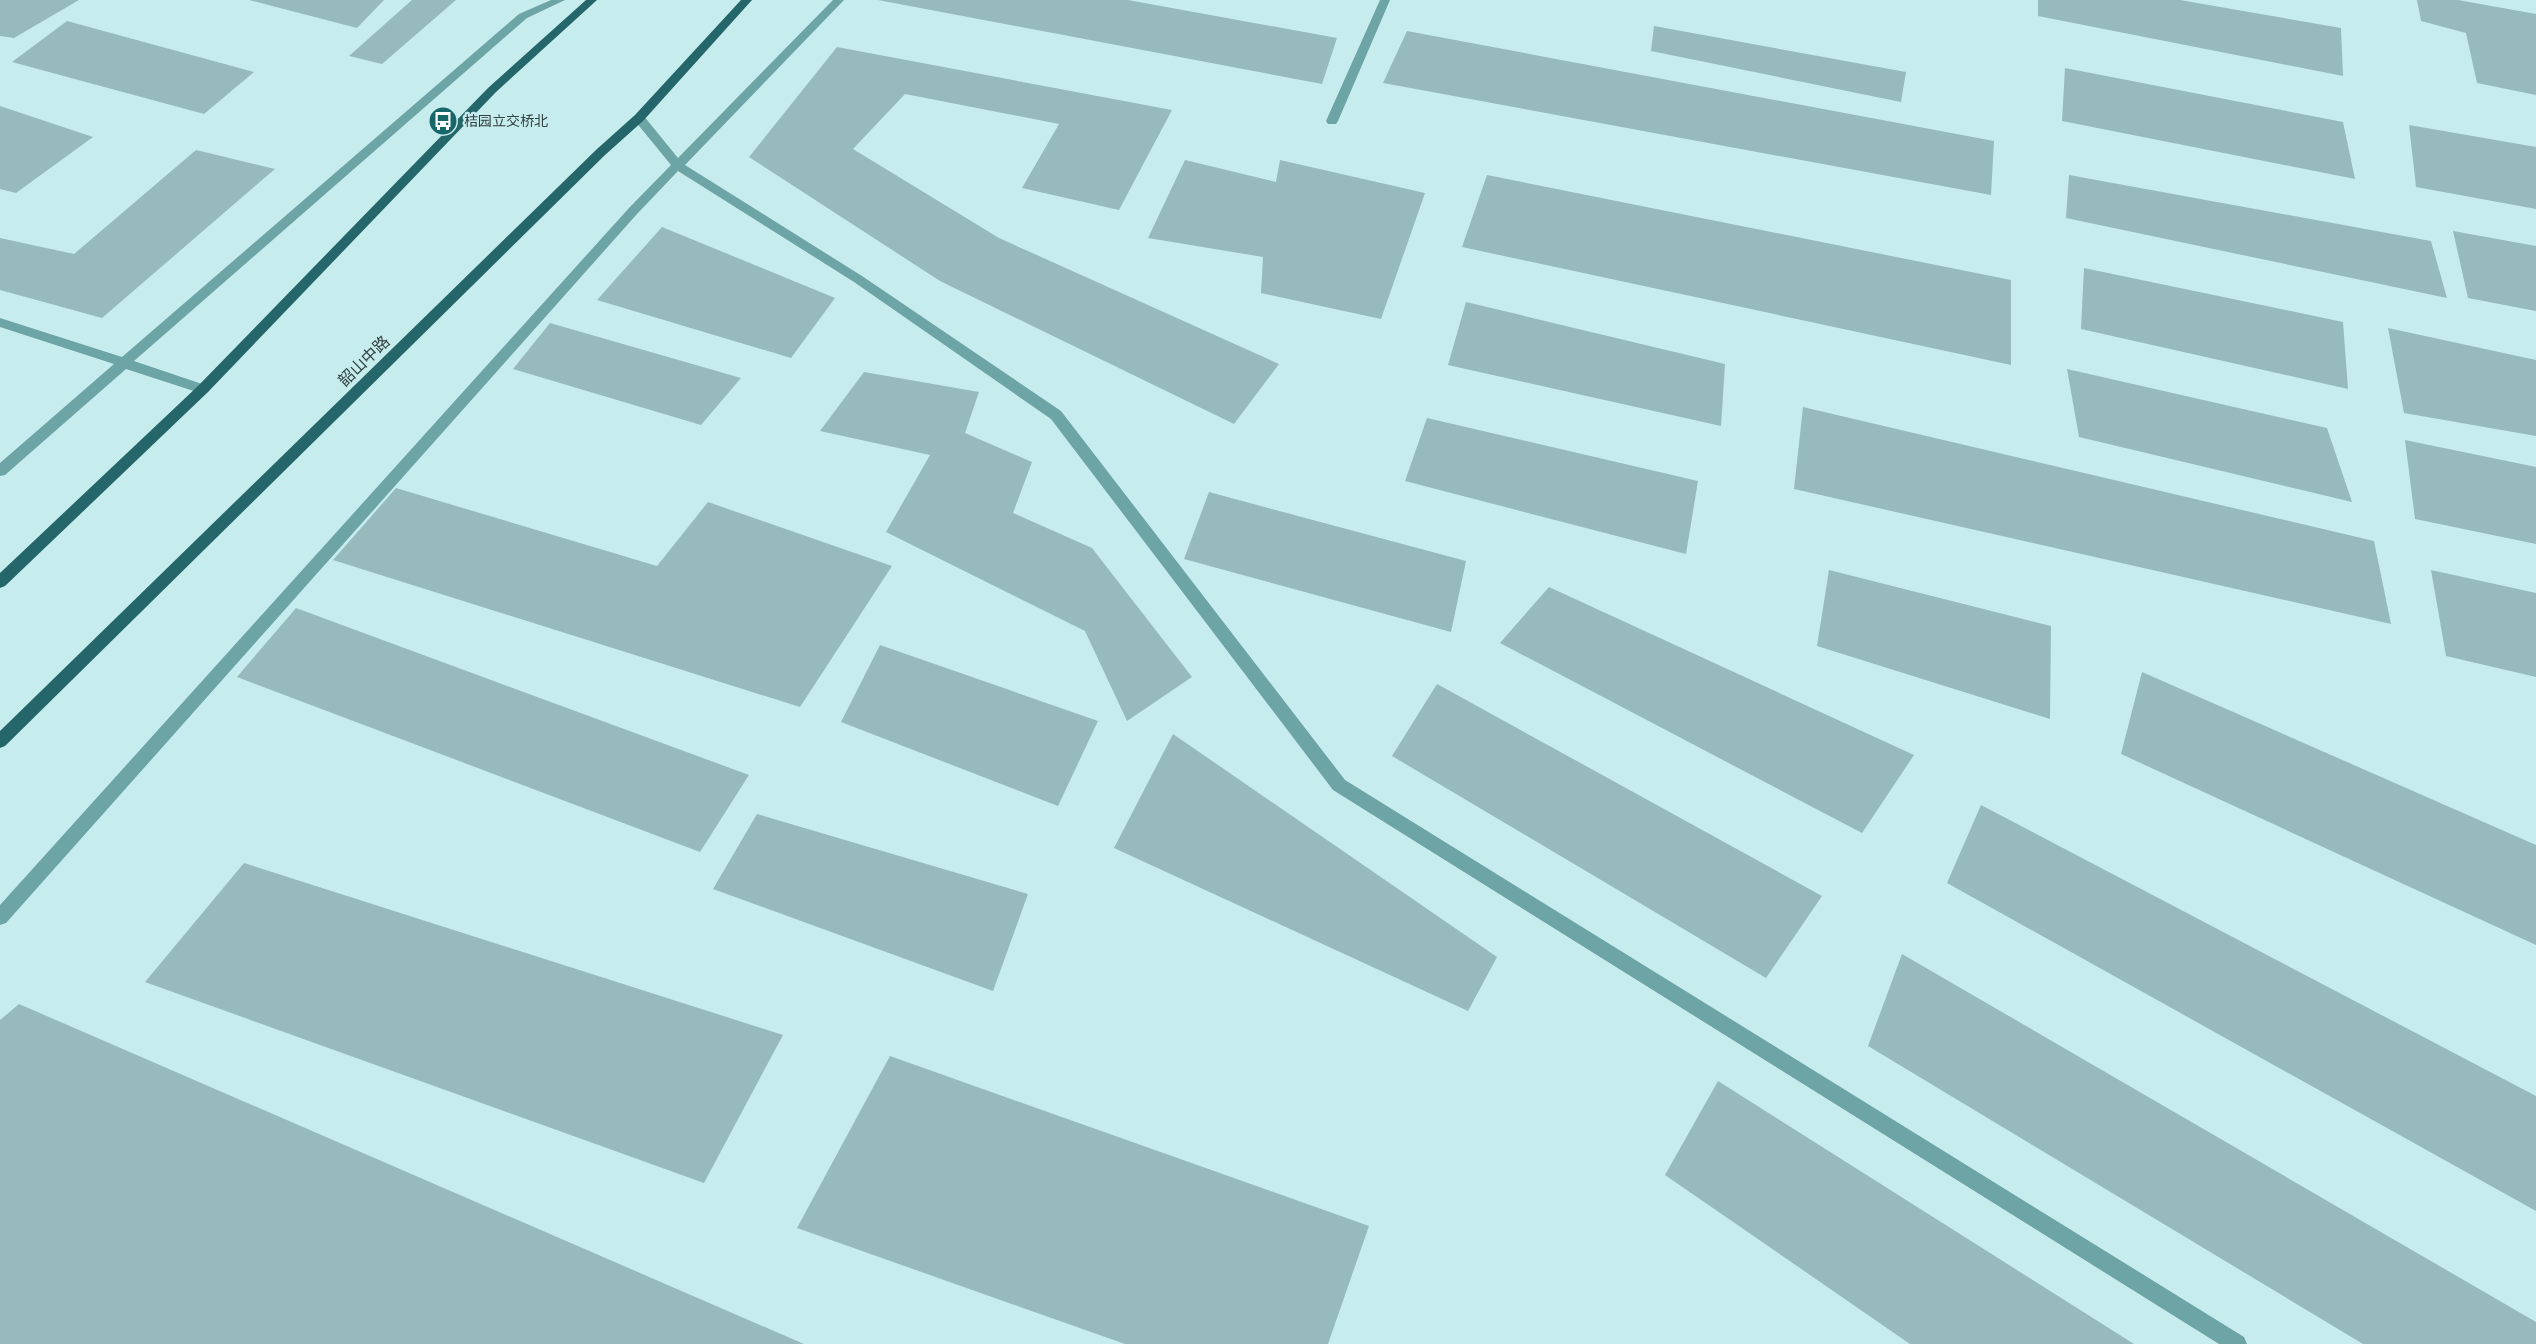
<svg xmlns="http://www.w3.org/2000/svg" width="2536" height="1344" viewBox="0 0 2536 1344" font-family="'Roboto Serif','Noto Sans SC',serif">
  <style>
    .building { fill: #97bbbc }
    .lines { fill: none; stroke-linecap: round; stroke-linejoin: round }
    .minor { fill: #6da4a6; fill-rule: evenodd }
    .major { fill: #246669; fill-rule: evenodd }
    .labels { text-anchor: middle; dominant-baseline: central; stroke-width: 4.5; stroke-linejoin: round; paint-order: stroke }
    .far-poi-label { font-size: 14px; fill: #314041; stroke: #c7eced; text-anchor: start }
    .street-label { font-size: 16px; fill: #314041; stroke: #c7eced }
  </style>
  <rect width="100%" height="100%" fill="#c7eced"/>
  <g class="building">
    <polygon points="0,0 79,0 14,38 0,36"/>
    <polygon points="249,0 384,0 357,28"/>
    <polygon points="412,0 456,0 382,64 349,56"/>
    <polygon points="878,0 1128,0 1337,38 1322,84"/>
    <polygon points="2038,0 2180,0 2341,28 2343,76 2038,16"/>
    <polygon points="2417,0 2458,0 2536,14 2536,95 2477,83 2466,33 2421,21"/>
    <polygon points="67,21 254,72 204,114 12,62"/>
    <polygon points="1654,26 1906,72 1901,102 1651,51"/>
    <polygon points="1407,31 1994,141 1991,195 1383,83"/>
    <polygon points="837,47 1172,110 1119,210 1022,188 1059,124 905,94 853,149 999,238 1279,364 1234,424 940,281 749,157"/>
    <polygon points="2065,68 2343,122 2355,179 2062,121"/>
    <polygon points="0,106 93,137 16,193 0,189"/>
    <polygon points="2409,125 2536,147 2536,209 2416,187"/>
    <polygon points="196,150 275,169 102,318 0,290 0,238 74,254"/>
    <polygon points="1185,160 1276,182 1280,160 1425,193 1381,319 1261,293 1263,257 1148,238"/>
    <polygon points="1487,175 2011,280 2011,365 1462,247"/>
    <polygon points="2069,175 2431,241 2447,298 2066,218"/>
    <polygon points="662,227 835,298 791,358 597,300"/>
    <polygon points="2453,231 2536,246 2536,311 2468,298"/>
    <polygon points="2084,268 2343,322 2348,389 2081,329"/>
    <polygon points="1466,302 1725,364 1721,426 1448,365"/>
    <polygon points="550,323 741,378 701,425 513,369"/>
    <polygon points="2388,328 2536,360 2536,436 2404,413"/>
    <polygon points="2067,369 2327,428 2352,502 2079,437"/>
    <polygon points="864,372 979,392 965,433 1032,462 1013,513 1092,548 1192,677 1127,721 1085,631 886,532 930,455 820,431"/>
    <polygon points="1803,407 2374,541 2391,624 1794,489"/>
    <polygon points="1427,418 1698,481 1686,554 1405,481"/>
    <polygon points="2405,440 2536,467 2536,544 2415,519"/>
    <polygon points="396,488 657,566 708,502 892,566 800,707 333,560"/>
    <polygon points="1209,492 1466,561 1451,632 1184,559"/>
    <polygon points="1829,570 2051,626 2050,719 1817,646"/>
    <polygon points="2431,570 2536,593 2536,677 2446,656"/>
    <polygon points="1549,587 1914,755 1862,833 1500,643"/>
    <polygon points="296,608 749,775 700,852 237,677"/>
    <polygon points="880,645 1098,721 1058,806 841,722"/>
    <polygon points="2142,672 2536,845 2536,945 2121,754"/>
    <polygon points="1437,684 1822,896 1766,978 1392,756"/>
    <polygon points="1173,734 1497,957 1468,1011 1114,848"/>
    <polygon points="1981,805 2536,1096 2536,1211 1947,883"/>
    <polygon points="757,814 1028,894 993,991 713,889"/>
    <polygon points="244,863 783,1035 704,1183 145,982"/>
    <polygon points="1902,954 2536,1322 2536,1344 2363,1344 1868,1046"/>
    <polygon points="19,1004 804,1344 0,1344 0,1020"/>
    <polygon points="890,1056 1369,1226 1328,1344 1125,1344 797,1228"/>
    <polygon points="1718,1081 2134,1344 1910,1344 1665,1175"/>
  </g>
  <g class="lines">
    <g class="minor">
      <polygon points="551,0 565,0 527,18 134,361 208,386 210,389 208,392 203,394 126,369 5,475 0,476 0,463 114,364 0,327 0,318 122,357 519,14"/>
      <polygon points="833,0 844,0 685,165 862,276 1061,411 1345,780 2244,1337 2247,1344 2219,1344 1333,790 1051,419 854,282 678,171 637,214 6,923 0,925 0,905 629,208 671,165 635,121 635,115 643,115 678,158"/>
      <polygon points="1380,0 1390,0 1338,121 1336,124 1328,124 1326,121"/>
    </g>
    <g class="major">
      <polygon points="586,0 597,0 496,92 208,392 5,586 0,588 0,573 198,386 488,88"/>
      <polygon points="741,0 752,0 643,121 605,155 5,746 0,748 0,731 597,149 635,115"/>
    </g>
  </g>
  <defs>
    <g id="bus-disc" transform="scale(1.5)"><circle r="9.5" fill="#176669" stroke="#c7eced"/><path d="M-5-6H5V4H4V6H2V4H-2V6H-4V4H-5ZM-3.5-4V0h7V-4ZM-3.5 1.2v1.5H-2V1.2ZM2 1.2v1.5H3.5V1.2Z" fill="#fff"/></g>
  </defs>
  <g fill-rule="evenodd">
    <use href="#bus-disc" x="443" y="121"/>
  </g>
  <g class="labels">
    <g class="far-poi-label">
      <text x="464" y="121">桔园立交桥北</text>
    </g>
    <g class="street-label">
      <text transform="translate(364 361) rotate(-44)">韶山中路</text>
    </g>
  </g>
</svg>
